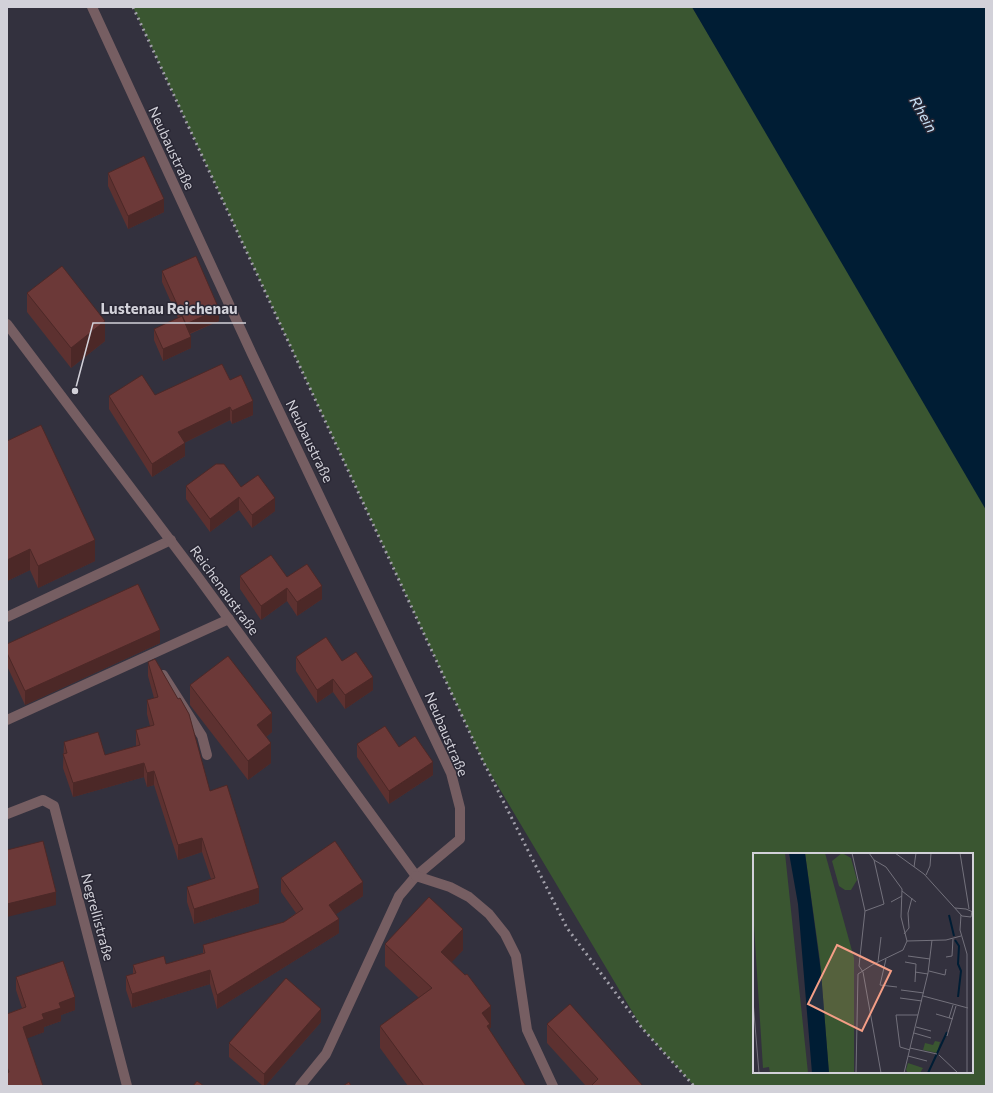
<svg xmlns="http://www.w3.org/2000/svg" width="993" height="1093" viewBox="0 0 993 1093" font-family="Commissioner,sans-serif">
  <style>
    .green { fill: #3a5631; fill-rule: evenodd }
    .water { fill: #001d34 }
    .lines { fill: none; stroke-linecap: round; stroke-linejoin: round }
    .service { stroke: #765e62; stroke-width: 10 }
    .minor { stroke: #765e62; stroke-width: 10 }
    .rail { stroke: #a2a0aa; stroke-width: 3; stroke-dasharray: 2 4; stroke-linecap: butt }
    .wall { fill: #5d3130 }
    .shaded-wall { fill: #4c2827 }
    .building { fill: #6c3938; stroke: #4c2827 }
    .labels { text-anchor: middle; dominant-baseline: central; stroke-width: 3; stroke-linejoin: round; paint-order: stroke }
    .street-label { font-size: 14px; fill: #d2d1d9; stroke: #292734 }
    .water-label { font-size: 15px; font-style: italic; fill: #cae4f9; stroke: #292734 }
    .inset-river { fill: none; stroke: #001d34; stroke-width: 2 }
    .inset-road { fill: none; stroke: #73717c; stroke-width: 1 }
    .view { fill: #f49e86; fill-opacity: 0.15; stroke: #f49e86; stroke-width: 2 }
    .inset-edge { fill: none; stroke: #d2d1d9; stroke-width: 2 }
    .leader { fill: none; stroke: #d2d1d9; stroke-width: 1.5 }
    .callout-dot { fill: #d2d1d9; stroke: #292734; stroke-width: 1.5 }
    .callout-label { font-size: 15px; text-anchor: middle; font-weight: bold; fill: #d2d1d9; stroke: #292734; stroke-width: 3; stroke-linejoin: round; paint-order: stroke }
  </style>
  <rect width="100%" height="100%" fill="#33313e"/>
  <path class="green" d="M 133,7 L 692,7 L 986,501 L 986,1086 L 694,1086 L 642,1028 L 483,761 ZM 754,854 L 972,854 L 972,1072 L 754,1072 Z"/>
  <polygon class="water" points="692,7 986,7 986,510"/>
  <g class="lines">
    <g class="service">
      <polyline points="7,617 171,540"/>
      <polyline points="163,675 202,736 207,755"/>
      <polyline points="7,720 229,619"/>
    </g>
    <g class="minor">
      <polyline points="92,7 252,354 451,773 460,808 460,839 416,876 399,896 326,1054 300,1086"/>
      <polyline points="7,324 198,577 416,876"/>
      <polyline points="7,814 43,800 54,806 127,1086"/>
      <polyline points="416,876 450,887 469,897 489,914 505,934 516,956 527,1030 553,1086"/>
    </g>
    <polyline class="rail" points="133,7 483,761 567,928 642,1028 694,1086"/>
  </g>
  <g class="wall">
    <polygon points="108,173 164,212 128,229 108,186"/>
    <polygon points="162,271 219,321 190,334 191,348 163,361 154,340 154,329 178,318 162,282"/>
    <polygon points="27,293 105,341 71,368 27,312"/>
    <polygon points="230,380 253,415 232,424 230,420 184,443 185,456 152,477 109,409 109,396 155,395"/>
    <polygon points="7,441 95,561 38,588 30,570 7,581"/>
    <polygon points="186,486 241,487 275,511 252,528 239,510 210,532 186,499"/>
    <polygon points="240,576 287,577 322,599 297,616 287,601 261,620 240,589"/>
    <polygon points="160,643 25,705 7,666 7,644"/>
    <polygon points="296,657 342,661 373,690 345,709 333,692 317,703 296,671"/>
    <polygon points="148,662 210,791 259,903 194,924 187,902 187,887 211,879 202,852 178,860 154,785 147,787 144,777 73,797 63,768 64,742 105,755 136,746 136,730 150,726 147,714 147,700 154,698 148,676"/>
    <polygon points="190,685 272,732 266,737 271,763 248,780 190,705"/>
    <polygon points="357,744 399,747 433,775 389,804 357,757"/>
    <polygon points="281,878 363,896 336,914 339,933 217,1009 210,984 132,1008 126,990 126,976 133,974 133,965 166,964 203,953 203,945 284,922 296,913 281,892"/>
    <polygon points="385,944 463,950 451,962 491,1028 490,1028 490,1031 526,1086 408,1086 380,1048 380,1026 419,998 385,966"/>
    <polygon points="16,977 75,1010 61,1015 61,1021 44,1027 44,1032 27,1038 7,1086 7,1014 22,1008 16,990"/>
    <polygon points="321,1022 265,1086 263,1086 229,1057 229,1043"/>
    <polygon points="547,1024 643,1086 586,1086 547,1043"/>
  </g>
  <g class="shaded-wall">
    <polygon points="164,199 164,212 128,229 128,216"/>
    <polygon points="219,309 219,321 186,335 186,324"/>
    <polygon points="105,321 105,341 71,368 71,348"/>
    <polygon points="191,337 191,348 163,361 163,349"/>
    <polygon points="253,401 253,415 232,424 232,411"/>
    <polygon points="230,407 230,420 178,446 178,432"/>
    <polygon points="185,443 185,456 152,477 152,464"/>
    <polygon points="239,497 239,510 210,532 210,519"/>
    <polygon points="275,498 275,511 252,528 252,515"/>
    <polygon points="95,540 95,561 38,588 38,566"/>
    <polygon points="30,549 30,570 7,581 7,560"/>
    <polygon points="322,586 322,599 297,616 297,602"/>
    <polygon points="287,588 287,601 261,620 261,606"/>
    <polygon points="160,630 160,643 25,705 25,691"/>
    <polygon points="373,677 373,690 345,709 345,695"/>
    <polygon points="333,679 333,692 317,703 317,690"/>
    <polygon points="272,713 272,732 257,744 257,725"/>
    <polygon points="271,743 271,763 248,780 248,761"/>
    <polygon points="433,762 433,775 389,804 389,791"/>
    <polygon points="144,763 144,777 73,797 73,783"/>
    <polygon points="154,771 154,785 147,787 147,773"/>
    <polygon points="202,838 202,852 178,860 178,845"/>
    <polygon points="363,882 363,896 329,919 329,905"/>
    <polygon points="259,888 259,903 194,924 194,909"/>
    <polygon points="56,892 56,905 7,917 7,904"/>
    <polygon points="339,919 339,933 217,1009 217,995"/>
    <polygon points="463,929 463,950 441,974 441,952"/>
    <polygon points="210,970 210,984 132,1008 132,994"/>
    <polygon points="75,997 75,1010 61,1015 61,1021 44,1027 44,1032 23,1040 23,1027 59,1003"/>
    <polygon points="491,1006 491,1028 490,1028 490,1046 482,1013"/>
    <polygon points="321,1009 321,1022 265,1086 264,1086 264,1074"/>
  </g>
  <g class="building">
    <polygon points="144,156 164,199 128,216 108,173"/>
    <polygon points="196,256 219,309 186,324 162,271"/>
    <polygon points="62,266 105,321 71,348 27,293"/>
    <polygon points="182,316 191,337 163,349 154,329"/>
    <polygon points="222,364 230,380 241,375 253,401 232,411 230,407 178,432 185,443 152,464 109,396 142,375 155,395"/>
    <polygon points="41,425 95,540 38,566 30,549 7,560 7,441"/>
    <polygon points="216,464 224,464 241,487 258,475 275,498 252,515 239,497 210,519 186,486"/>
    <polygon points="271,555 287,577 307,564 322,586 297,602 287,588 261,606 240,576"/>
    <polygon points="138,584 160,630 25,691 7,653 7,644"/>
    <polygon points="326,637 342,661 356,652 373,677 345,695 333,679 317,690 296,657"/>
    <polygon points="228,656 272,713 257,725 271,743 248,761 190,685"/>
    <polygon points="155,659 178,699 180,698 189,714 210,791 227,785 259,888 194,909 187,887 215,878 202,838 178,845 154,771 147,773 144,763 73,783 63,754 67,753 64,742 98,732 105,755 140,745 136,730 154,725 147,700 158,697 148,662"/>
    <polygon points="385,726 399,747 415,736 433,762 389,791 357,744"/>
    <polygon points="43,841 56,892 7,904 7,850"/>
    <polygon points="335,841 363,882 329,905 339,919 217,995 210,970 132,994 126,976 136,973 133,965 164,956 166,964 205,953 203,945 284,922 303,909 281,878"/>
    <polygon points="429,897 463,929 441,952 465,975 467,974 491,1006 482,1013 490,1024 487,1026 526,1086 424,1086 380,1026 432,988 385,944"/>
    <polygon points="63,961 75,997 59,1003 61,1008 42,1014 44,1019 23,1027 43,1086 7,1086 7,1073 9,1072 7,1067 7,1014 26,1007 16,977"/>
    <polygon points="286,978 321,1009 264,1074 229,1043"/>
    <polygon points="570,1004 643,1086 591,1086 598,1079 547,1024"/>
    <polygon points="197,1081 204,1086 193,1086"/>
    <polygon points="349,1082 351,1086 343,1086"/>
  </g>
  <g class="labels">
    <g class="street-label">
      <text transform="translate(172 148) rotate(65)">Neubaustraße</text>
      <text transform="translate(310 441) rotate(64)">Neubaustraße</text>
      <text transform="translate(225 590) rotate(54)">Reichenaustraße</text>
      <text transform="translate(447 734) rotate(67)">Neubaustraße</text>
      <text transform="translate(98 917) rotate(75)">Negrellistraße</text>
    </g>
    <g class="water-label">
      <text transform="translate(924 114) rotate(60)">Rhein</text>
    </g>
  </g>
  <g transform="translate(753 853)">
    <rect width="220" height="220" fill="#33313e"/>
    <path d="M 0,0 L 32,0 L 55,220 L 17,220 L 16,214 L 10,215 L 0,57 ZM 52,0 L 72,0 L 101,105 L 101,220 L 76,220 L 67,107 ZM 89,0 L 98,5 L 104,27 L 98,37 L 92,37 L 86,33 L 79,8 ZM 182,188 L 187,189 L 184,200 L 170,197 L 172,190 L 180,192 ZM 155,210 L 170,215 L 167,220 L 155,220 L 153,217 Z" fill="#3a5631"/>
    <path d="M 36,0 L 52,0 L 68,119 L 76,220 L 59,220 L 45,51 Z" fill="#001d34"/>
    <path class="inset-river" d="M 196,62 L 201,83M 202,87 L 206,93 L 205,111 L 208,118 L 205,144M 175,220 L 194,179"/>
    <path class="inset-road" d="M 99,0 L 112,58 L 106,113 L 110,119 L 128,220M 116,0 L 121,7 L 133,14 L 149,36 L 148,64 L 154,88M 142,0 L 171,21 L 209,63 L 218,64 L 219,58M 207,0 L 216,56M 161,14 L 163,0M 173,22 L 177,13 L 178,0M 149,38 L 163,49M 138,49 L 149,43M 202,55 L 213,56 L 220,59M 112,58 L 131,51 L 121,7M 208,62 L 207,77 L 214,101 L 214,220M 151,81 L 156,75 L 155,60 L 159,45M 154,88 L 193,87 L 208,83M 155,103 L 177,106M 193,104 L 199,103 L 200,86M 133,106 L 127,132 L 144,134M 125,109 L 128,84M 152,109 L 163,111 L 162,129M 176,118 L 192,122 L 193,116M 162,119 L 175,121M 148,137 L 171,140M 170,143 L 215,155M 147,145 L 169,148M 0,148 L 6,220M 183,161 L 200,166M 196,165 L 200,152M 163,174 L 178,178M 161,180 L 178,185M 194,183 L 203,153M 157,195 L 184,201M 157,197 L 147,194 L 143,162 L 165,162M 186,202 L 205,220M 155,203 L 174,208M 103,220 L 105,121 L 119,112 L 150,97 L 154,88M 151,220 L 175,120 L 179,87"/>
    <path class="view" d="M 84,92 L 138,118 L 109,178 L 55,151 Z"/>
    <rect width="220" height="220" class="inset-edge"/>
  </g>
  <path class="leader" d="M75 391L93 323H246"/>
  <circle class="callout-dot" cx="75" cy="391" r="4"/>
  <g class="callout-label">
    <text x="169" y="314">Lustenau Reichenau</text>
  </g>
  <rect width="993" height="1093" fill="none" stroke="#d2d1d9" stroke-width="16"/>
</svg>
